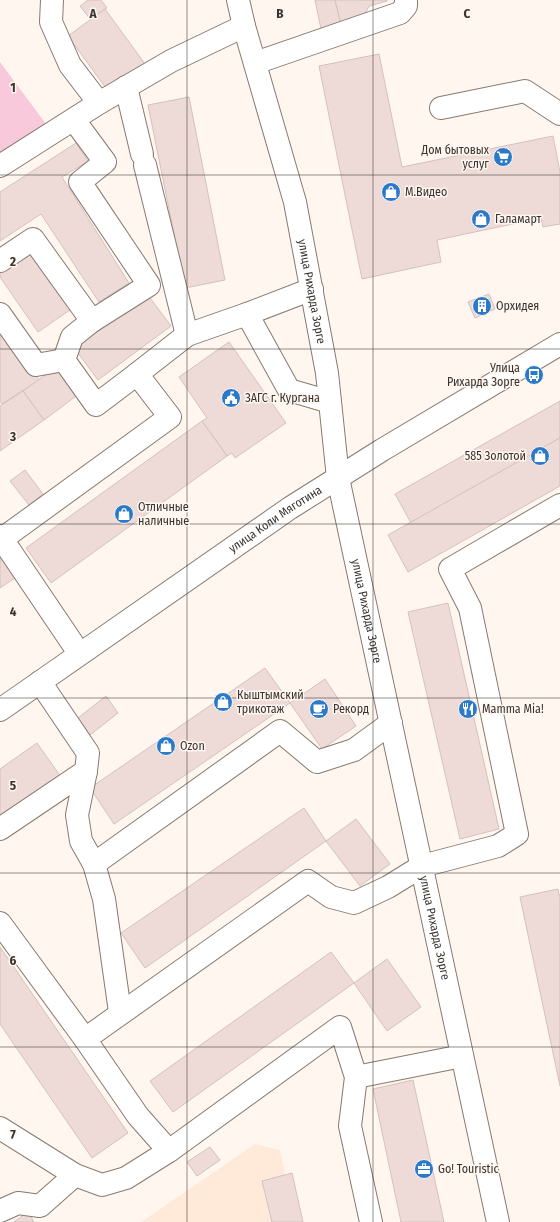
<svg xmlns="http://www.w3.org/2000/svg" width="560" height="1222" viewBox="0 0 560 1222" font-family="'Fira Sans Condensed',sans-serif">
  <style>
    .built { fill: #ffeada }
    .green { fill: #f7c9db }
    .building { fill: #eedbd8; stroke: #d3c1be }
    .lines { fill: none; stroke-linecap: round; stroke-linejoin: round }
    .minor-casing { stroke: #877a70; stroke-width: 24 }
    .major-casing { stroke: #877a70; stroke-width: 24 }
    .minor { stroke: #fff; stroke-width: 22 }
    .major { stroke: #fff; stroke-width: 22 }
    .grid { fill: none; stroke: #39332f; stroke-width: 1; stroke-opacity: 0.55 }
    .labels { text-anchor: middle; dominant-baseline: central; stroke-width: 3; stroke-linejoin: round; paint-order: stroke }
    .poi-label { font-size: 12px; fill: #39332f; stroke: #fff6f0; text-anchor: start }
    .street-label { font-size: 12px; fill: #39332f; stroke: #fff6f0 }
    .grid-label { font-size: 13px; text-anchor: middle; font-weight: bold; fill: #39332f; stroke: #fff6f0; stroke-width: 3; stroke-linejoin: round; paint-order: stroke }
  </style>
  <rect width="100%" height="100%" fill="#fff6f0"/>
  <polygon class="built" points="255,1144 280,1150 295,1222 141,1222"/>
  <polygon class="green" points="0,62 46,124 0,155"/>
  <g class="building">
    <polygon points="88,0 101,0 107,8 90,19 80,6"/>
    <polygon points="315,0 335,0 341,24 321,29"/>
    <polygon points="335,0 387,0 387,1 369,6 360,24 341,24"/>
    <polygon points="105,9 148,68 111,95 68,36"/>
    <polygon points="379,54 402,167 553,136 560,172 560,224 543,227 541,218 437,240 441,262 362,279 319,66"/>
    <polygon points="189,97 225,280 185,288 148,105"/>
    <polygon points="76,143 88,161 62,177 129,283 99,302 41,214 0,241 0,192"/>
    <polygon points="27,249 70,310 38,332 0,277 0,268"/>
    <polygon points="147,294 171,326 98,380 75,349"/>
    <polygon points="489,294 495,309 475,318 468,302"/>
    <polygon points="0,328 39,380 2,404 0,402"/>
    <polygon points="229,342 286,423 235,458 232,453 227,456 202,421 207,418 179,377"/>
    <polygon points="62,363 83,391 44,420 23,391"/>
    <polygon points="23,391 44,420 0,451 0,406"/>
    <polygon points="560,401 560,438 411,523 395,494"/>
    <polygon points="202,421 227,456 51,583 26,548"/>
    <polygon points="560,438 560,486 408,572 388,535"/>
    <polygon points="25,470 43,494 29,505 10,481"/>
    <polygon points="0,557 15,578 0,588"/>
    <polygon points="448,603 499,829 460,839 408,612"/>
    <polygon points="265,668 290,703 114,824 90,788"/>
    <polygon points="325,679 356,726 322,749 290,703"/>
    <polygon points="106,696 118,713 90,735 78,718"/>
    <polygon points="37,743 61,777 0,820 0,769"/>
    <polygon points="304,808 326,841 145,968 121,933"/>
    <polygon points="356,819 390,864 360,886 326,841"/>
    <polygon points="558,889 560,898 560,1086 520,897"/>
    <polygon points="0,947 128,1133 92,1158 0,1024"/>
    <polygon points="331,952 354,983 173,1112 150,1081"/>
    <polygon points="387,959 421,1007 387,1031 354,983"/>
    <polygon points="413,1080 444,1222 401,1222 373,1089"/>
    <polygon points="210,1147 220,1160 197,1176 187,1162"/>
    <polygon points="292,1173 303,1222 272,1222 262,1181"/>
    <polygon points="28,1212 34,1222 14,1222"/>
  </g>
  <g class="lines">
    <g class="minor-casing">
      <g id="minor">
        <polyline points="52,0 51,22 70,65 99,103"/>
        <path id="s1" d="M 238,0 L 244,26 L 295,202 L 327,373 L 338,478"/>
        <polyline points="255,63 400,13 406,6 406,0"/>
        <polyline points="126,87 142,154"/>
        <polyline points="441,108 525,91 560,114"/>
        <polyline points="74,120 105,162 80,182 149,285 92,321"/>
        <polyline points="145,165 187,335"/>
        <polyline points="0,166 99,103 171,61 244,26"/>
        <polyline points="0,261 33,239 92,321 72,337 64,360"/>
        <polyline points="312,289 247,314 289,390 330,402"/>
        <polyline points="0,314 36,365 64,360"/>
        <polyline points="64,360 96,405 137,374"/>
        <polyline points="0,536 79,653"/>
        <polyline points="2,539 170,417 137,374 187,335 247,314"/>
        <polyline points="86,771 77,815 81,841 94,864 104,899 120,1012"/>
        <polyline points="0,829 86,771 88,753 40,682"/>
        <polyline points="94,864 280,731 317,762 354,750 391,723"/>
        <polyline points="0,923 85,1039 138,1116 169,1151"/>
        <polyline points="85,1039 308,881 331,897 354,903 388,887 422,866 498,846 517,834 470,608 450,569 560,505"/>
        <polyline points="356,1077 462,1056"/>
        <polyline points="0,1128 75,1175 102,1185 126,1178 169,1151 340,1027 356,1077 350,1126 371,1222"/>
        <polyline points="0,1211 18,1203 40,1206 75,1175"/>
      </g>
    </g>
    <g class="major-casing">
      <g id="major">
        <path id="s2" d="M 338,478 L 498,1222"/>
        <path id="s3" d="M 0,710 L 290,508 L 382,450 L 560,344"/>
      </g>
    </g>
    <use href="#minor" class="minor"/>
    <use href="#major" class="major"/>
  </g>
  <path class="grid" d="M 187,0 L 187,1222M 373,0 L 373,1222M 0,175 L 560,175M 0,349 L 560,349M 0,524 L 560,524M 0,698 L 560,698M 0,873 L 560,873M 0,1047 L 560,1047"/>
  <defs>
    <g id="supermarket-disc" transform="scale(1)"><circle r="9.5" fill="#2b7aca" stroke="#fff6f0"/><path d="M-6-5.5h2.5l.6 2H6L4.5 2H-2.5L-4.4-4H-6ZM-1.5 3.2a1.3 1.3 0 1 0 .1 0ZM3 3.2a1.3 1.3 0 1 0 .1 0Z" fill="#fff"/></g>
    <g id="shop-disc" transform="scale(1)"><circle r="9.5" fill="#2b7aca" stroke="#fff6f0"/><path d="M-5-2.5h2.3a2.7 3.5 0 0 1 5.4 0H5L5.5 6h-11ZM-1.5-2.5h3a1.5 2.3 0 0 0-3 0Z" fill="#fff"/></g>
    <g id="building-disc" transform="scale(1)"><circle r="9.5" fill="#2b7aca" stroke="#fff6f0"/><path d="M-4-6H4V6H1V3H-1V6H-4ZM-2.5-4.3h1.7v1.8h-1.7ZM.8-4.3h1.7v1.8H.8ZM-2.5-1h1.7V.8h-1.7ZM.8-1h1.7V.8H.8Z" fill="#fff"/></g>
    <g id="bus-disc" transform="scale(1)"><circle r="9.5" fill="#2b7aca" stroke="#fff6f0"/><path d="M-5-6H5V4H4V6H2V4H-2V6H-4V4H-5ZM-3.5-4V0h7V-4ZM-3.5 1.2v1.5H-2V1.2ZM2 1.2v1.5H3.5V1.2Z" fill="#fff"/></g>
    <g id="civic-disc" transform="scale(1)"><circle r="9.5" fill="#2b7aca" stroke="#fff6f0"/><path d="M-.6-6.5H3V-4.5H.6V-3L4-1V1h2V6H-6V1h2V-1L-.6-3ZM-1.2 2.5V6h2.4V2.5Z" fill="#fff"/></g>
    <g id="cafe-disc" transform="scale(1)"><circle r="9.5" fill="#2b7aca" stroke="#fff6f0"/><path d="M-5.5-4.5H6V0H3Q3 3.5 0 3.5H-2.5Q-5.5 3.5-5.5 0ZM3-3.2v2h1.7v-2ZM-6 4.5H4V6H-6Z" fill="#fff"/></g>
    <g id="restaurant-disc" transform="scale(1)"><circle r="9.5" fill="#2b7aca" stroke="#fff6f0"/><path d="M-5-6h1v4h1v-4h1v4h1v-4h1v5L-1.5 .5V6h-2V.5L-5-1ZM5-6V6H3V1.5H1.5Q1.5-4 5-6Z" fill="#fff"/></g>
    <g id="office-disc" transform="scale(1)"><circle r="9.5" fill="#2b7aca" stroke="#fff6f0"/><path d="M-6-3h4V-5.5h4V-3h4V5H-6ZM-1-4.5V-3h2v-1.5ZM-6 0V1H6V0Z" fill="#fff"/></g>
  </defs>
  <g fill-rule="evenodd">
    <use href="#supermarket-disc" x="503" y="157"/>
    <use href="#shop-disc" x="391" y="192"/>
    <use href="#shop-disc" x="481" y="219"/>
    <use href="#building-disc" x="482" y="306"/>
    <use href="#bus-disc" x="534" y="375"/>
    <use href="#civic-disc" x="231" y="398"/>
    <use href="#shop-disc" x="540" y="456"/>
    <use href="#shop-disc" x="124" y="514"/>
    <use href="#shop-disc" x="223" y="702"/>
    <use href="#cafe-disc" x="319" y="709"/>
    <use href="#restaurant-disc" x="468" y="709"/>
    <use href="#shop-disc" x="166" y="746"/>
    <use href="#office-disc" x="424" y="1169"/>
  </g>
  <g class="labels">
    <g class="poi-label">
      <text x="489" y="150" text-anchor="end">Дом бытовых<tspan x="489" dy="14">услуг</tspan></text>
      <text x="405" y="192">М.Видео</text>
      <text x="495" y="219">Галамарт</text>
      <text x="496" y="306">Орхидея</text>
      <text x="520" y="368" text-anchor="end">Улица<tspan x="520" dy="14">Рихарда Зорге</tspan></text>
      <text x="245" y="398">ЗАГС г. Кургана</text>
      <text x="526" y="456" text-anchor="end">585 Золотой</text>
      <text x="138" y="507">Отличные<tspan x="138" dy="14">наличные</tspan></text>
      <text x="237" y="695">Кыштымский<tspan x="237" dy="14">трикотаж</tspan></text>
      <text x="333" y="709">Рекорд</text>
      <text x="482" y="709">Mamma Mia!</text>
      <text x="180" y="746">Ozon</text>
      <text x="438" y="1169">Go! Touristic</text>
    </g>
    <g class="street-label">
      <text stroke="none"><textPath href="#s1" startOffset="301">улица Рихарда Зорге</textPath></text>
      <text stroke="none"><textPath href="#s3" startOffset="335">улица Коли Мяготина</textPath></text>
      <text stroke="none"><textPath href="#s2" startOffset="136">улица Рихарда Зорге</textPath></text>
      <text stroke="none"><textPath href="#s2" startOffset="460">улица Рихарда Зорге</textPath></text>
    </g>
  </g>
  <g class="grid-label">
    <text x="93" y="18">A</text>
    <text x="280" y="18">B</text>
    <text x="467" y="18">C</text>
    <text x="13" y="92">1</text>
    <text x="13" y="266">2</text>
    <text x="13" y="441">3</text>
    <text x="13" y="616">4</text>
    <text x="13" y="790">5</text>
    <text x="13" y="965">6</text>
    <text x="13" y="1139">7</text>
  </g>
</svg>
